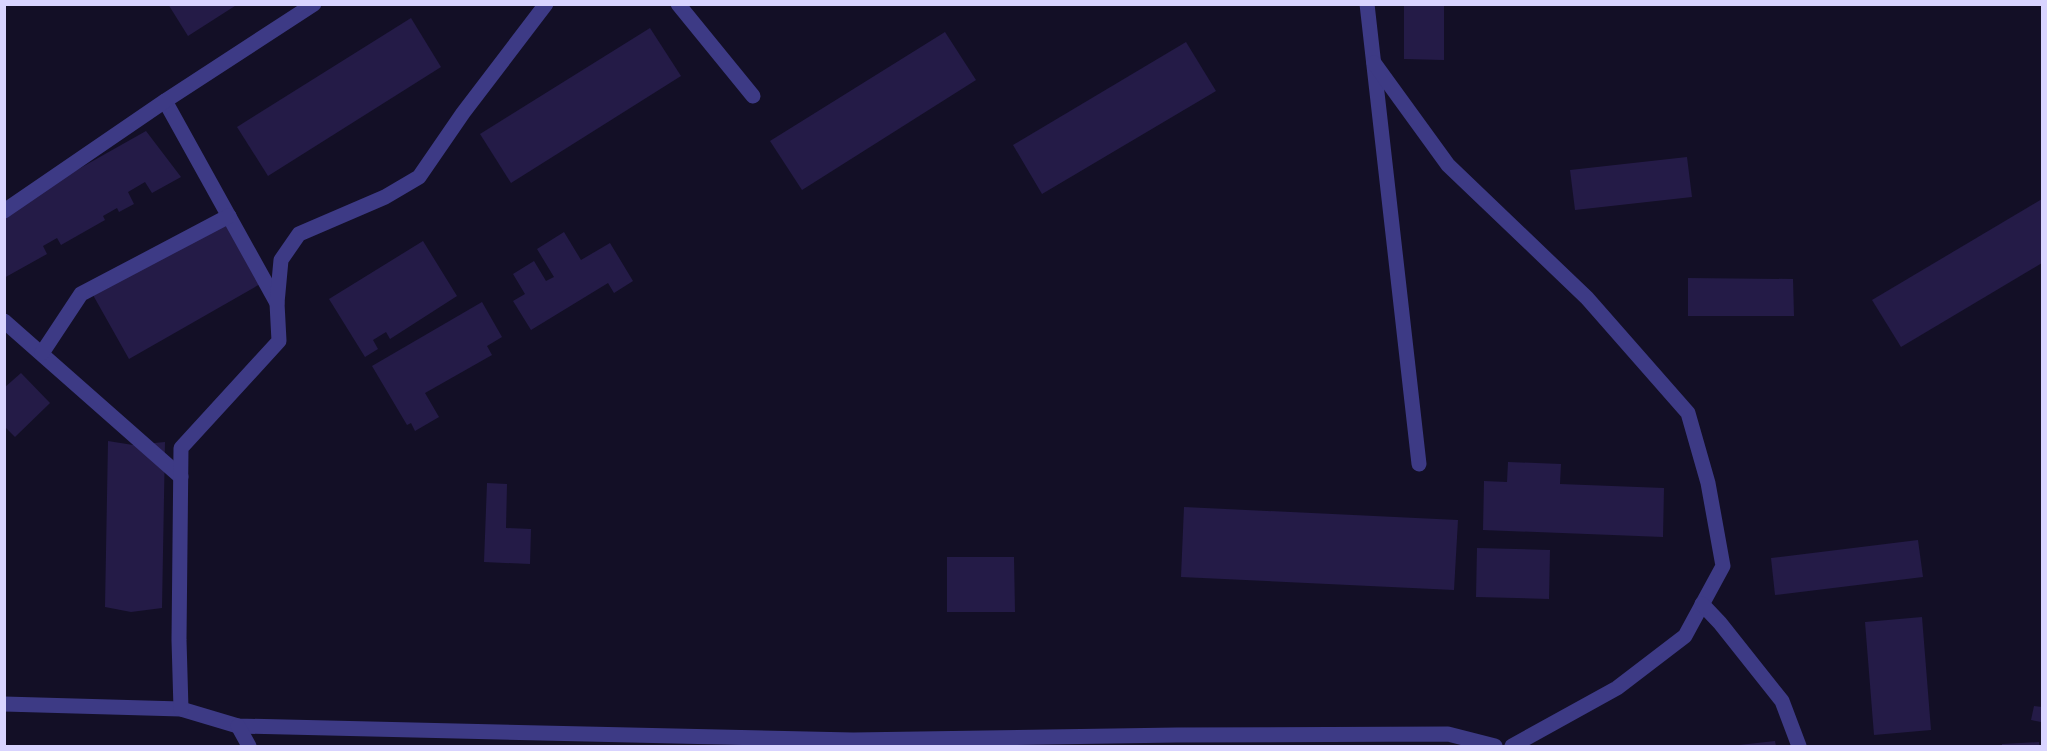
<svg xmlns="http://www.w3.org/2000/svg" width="2047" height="751" viewBox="0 0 2047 751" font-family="Roboto,sans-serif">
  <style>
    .building { fill: #241b47 }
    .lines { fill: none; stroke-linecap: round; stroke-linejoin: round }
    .minor { stroke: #3d3a85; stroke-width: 15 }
  </style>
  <rect width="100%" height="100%" fill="#130f26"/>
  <g class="building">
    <polygon points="168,4 238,4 188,36"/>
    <polygon points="1404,4 1444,4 1444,60 1404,59"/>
    <polygon points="411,18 441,67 268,176 237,127"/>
    <polygon points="650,28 681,76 511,183 480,134"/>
    <polygon points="945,32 976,80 802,190 770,141"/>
    <polygon points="1186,42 1216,91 1042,194 1013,145"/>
    <polygon points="146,131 181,177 152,193 145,182 128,192 134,204 119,212 117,208 103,216 105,220 61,245 57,238 43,246 47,254 4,278 4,211"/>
    <polygon points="1687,157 1692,197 1575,210 1570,170"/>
    <polygon points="2042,199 2042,263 1901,347 1872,300"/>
    <polygon points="233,215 269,279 129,359 93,295"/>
    <polygon points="564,232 581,260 610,243 633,281 614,293 608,283 531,330 513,301 525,294 513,274 534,261 546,281 554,277 537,249"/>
    <polygon points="423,241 457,296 390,339 386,332 373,340 378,349 365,357 329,299"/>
    <polygon points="1688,278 1793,279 1794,316 1688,316"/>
    <polygon points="482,302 502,337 487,346 492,355 425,393 439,417 415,431 411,423 407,425 372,366"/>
    <polygon points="21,373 50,403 15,437 4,426 4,388"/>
    <polygon points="108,441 133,445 165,442 162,608 131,612 105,607"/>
    <polygon points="1508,462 1561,464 1560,484 1664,488 1663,537 1483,530 1484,481 1507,482"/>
    <polygon points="487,483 507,484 506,528 531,529 530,564 484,562"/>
    <polygon points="1184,507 1458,520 1454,590 1181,577"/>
    <polygon points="1918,540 1923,577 1775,595 1771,558"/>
    <polygon points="1477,548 1550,550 1549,599 1476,597"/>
    <polygon points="947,557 1014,557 1015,612 947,612"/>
    <polygon points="1922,617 1931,730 1874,735 1865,622"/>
    <polygon points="2034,706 2042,707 2041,722 2031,720"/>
    <polygon points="1775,741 1776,746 1739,746 1739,745"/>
    <polygon points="2039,742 2039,746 2002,746 2002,744"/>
  </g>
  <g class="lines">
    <g class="minor">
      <polyline points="678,4 753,96"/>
      <polyline points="1367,4 1419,464"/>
      <polyline points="1374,63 1448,165 1587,298 1688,413 1708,483 1723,566 1685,636 1617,688 1512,746"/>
      <polyline points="165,101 277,303"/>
      <polyline points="4,211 165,101 314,4"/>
      <polyline points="4,321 181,477"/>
      <polyline points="42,353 81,294 229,216"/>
      <polyline points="1702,604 1720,623 1782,701 1799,746"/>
      <polyline points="4,704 181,709 238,726 853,740 1177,735 1448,734 1495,746"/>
      <polyline points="181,709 179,640 181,448 279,341 277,303 281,260 299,234 385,197 419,177 463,113 546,4"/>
      <polyline points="238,726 249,746"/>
    </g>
  </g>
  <rect width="2047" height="751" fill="none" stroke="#d9d4ff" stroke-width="12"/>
</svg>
